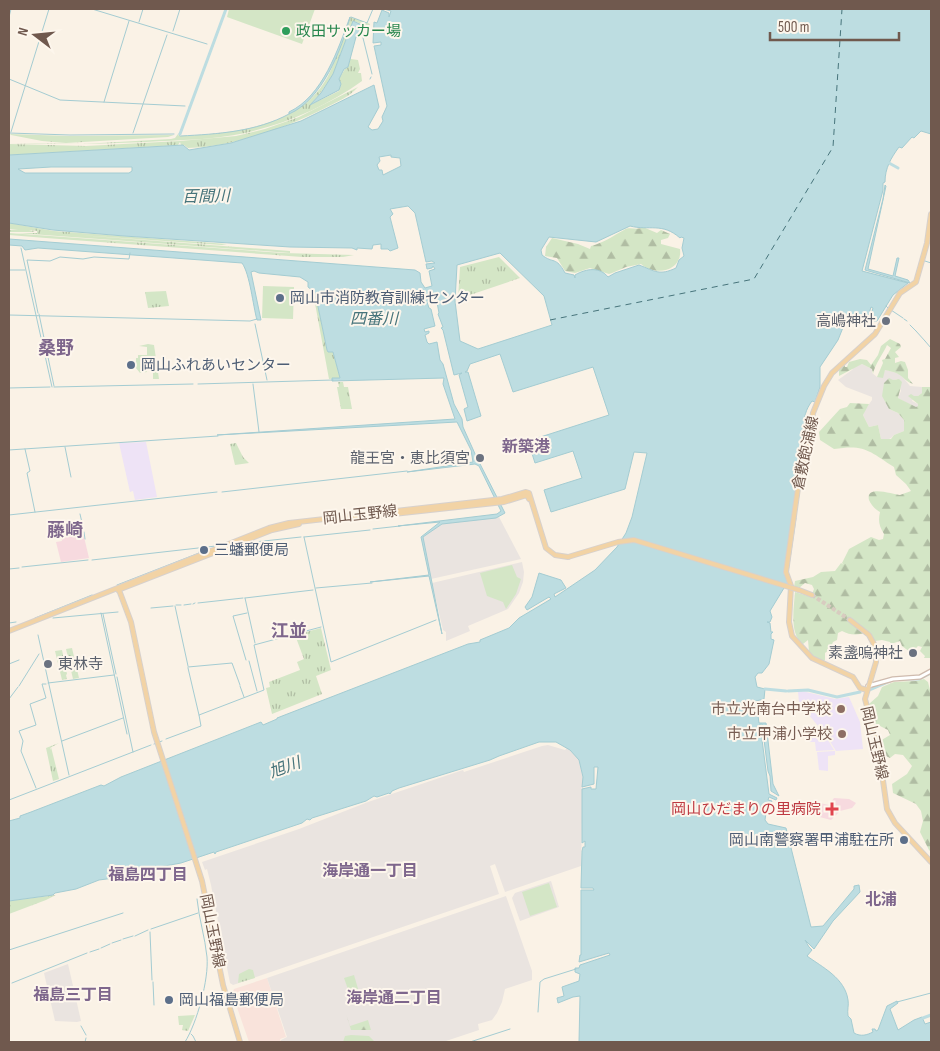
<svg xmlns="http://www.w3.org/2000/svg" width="940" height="1051" viewBox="0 0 940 1051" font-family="'Sofia Sans Condensed','Noto Sans JP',sans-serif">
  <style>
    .commercial { fill: #f9e3db }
    .industrial { fill: #eae4e0 }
    .education { fill: #eee3f6 }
    .medical { fill: #f7dadf }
    .grass { fill: url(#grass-tufts) }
    .forest { fill: url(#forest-firs) }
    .garden { fill: #d4e6c6 }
    .water { fill: #bddde1; stroke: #a4ccd2; fill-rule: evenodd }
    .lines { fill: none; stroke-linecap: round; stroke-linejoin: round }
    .stream { stroke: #a4ccd2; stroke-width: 1 }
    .river { stroke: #bddde1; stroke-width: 3 }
    .ferry { stroke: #47747b; stroke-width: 1; stroke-dasharray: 6 5; stroke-linecap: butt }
    .primary-tunnel { stroke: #d8ccc0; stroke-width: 4; stroke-dasharray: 4 2; stroke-linecap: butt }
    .secondary-casing { stroke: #cfbbae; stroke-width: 5.5 }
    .primary-casing { stroke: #d7d1cd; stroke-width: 6 }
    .secondary { stroke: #fff; stroke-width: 3 }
    .primary { stroke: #f2d3a5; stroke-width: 4 }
    .primary-bridge-casing { stroke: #d7d1cd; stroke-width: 6; stroke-linecap: butt }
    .primary-bridge { stroke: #f2d3a5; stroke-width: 4 }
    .leisure-dot { fill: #2e9e5b; stroke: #fdf6ec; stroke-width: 2 }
    .service-dot { fill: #5c6f8a; stroke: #fdf6ec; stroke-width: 2 }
    .worship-dot { fill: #6b7280; stroke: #fdf6ec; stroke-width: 2 }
    .education-dot { fill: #8d6e63; stroke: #fdf6ec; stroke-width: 2 }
    .health-dot { fill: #e0444e; stroke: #fdf6ec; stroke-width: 2 }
    .labels { text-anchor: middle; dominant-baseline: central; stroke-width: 4; stroke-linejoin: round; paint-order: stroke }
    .leisure-label { font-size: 15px; fill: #27864d; stroke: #fdf6ec; text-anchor: start }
    .service-label { font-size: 15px; fill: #4e5e75; stroke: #fdf6ec; text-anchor: start }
    .worship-label { font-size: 15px; fill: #5b616d; stroke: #fdf6ec; text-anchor: end }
    .street-label { font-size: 15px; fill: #70594e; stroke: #fdf6ec }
    .education-label { font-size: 15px; fill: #785e54; stroke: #fdf6ec; text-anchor: end }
    .health-label { font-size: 15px; fill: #be3a42; stroke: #fdf6ec; text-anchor: end }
    .water-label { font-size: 16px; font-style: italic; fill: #47747b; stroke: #fdf6ec }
    .neighbourhood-label { font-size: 16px; font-weight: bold; fill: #7e668c; stroke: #fdf6ec }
    .quarter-label { font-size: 18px; font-weight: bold; fill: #7e668c; stroke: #fdf6ec }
  </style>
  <defs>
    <pattern id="grass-tufts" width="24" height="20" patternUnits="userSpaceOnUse" patternTransform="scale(1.25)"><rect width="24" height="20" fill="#d4e6c6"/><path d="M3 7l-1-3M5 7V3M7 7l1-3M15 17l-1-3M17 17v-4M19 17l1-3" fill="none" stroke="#b0bda3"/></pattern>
    <pattern id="forest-firs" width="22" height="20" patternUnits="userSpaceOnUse" patternTransform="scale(1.25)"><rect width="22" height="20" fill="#d4e6c6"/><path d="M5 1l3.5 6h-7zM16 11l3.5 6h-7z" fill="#b0bda3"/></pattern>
  </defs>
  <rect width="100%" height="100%" fill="#faf2e6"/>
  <polygon class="commercial" points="267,978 286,1037 280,1039 281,1042 249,1042 232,993 234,989"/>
  <g class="industrial">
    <polygon points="862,364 872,369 872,373 877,377 883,374 885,370 894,372 901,375 910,386 922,387 922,393 918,396 914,397 912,401 918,404 918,406 916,408 898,398 901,391 897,379 884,383 889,409 898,413 904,420 904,431 894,435 891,438 887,440 881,439 878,425 869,427 863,415 865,410 872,400 872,397 846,387 838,380 852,370 854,367"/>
    <polygon points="499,517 521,559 431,579 423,537 442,524"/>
    <polygon points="522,562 524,572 523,582 519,593 508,609 468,626 470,631 446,641 446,632 443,630 432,583"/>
    <polygon points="548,745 565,750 567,748 570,750 579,760 583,777 581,866 505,892 495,864 490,866 499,894 233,985 230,983 211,885 207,869 205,870 202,862 299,829 368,802 463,770 464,772 542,746"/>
    <polygon points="551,881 559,907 520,921 512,898 515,893"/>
    <polygon points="506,896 532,971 532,980 505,989 502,1002 497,1013 492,1020 478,1024 479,1030 443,1042 281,1042 281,1040 287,1037 267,978"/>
    <polygon points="68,964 81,1021 77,1022 55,1021 44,973"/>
  </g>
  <g class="education">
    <polygon points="146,442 157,497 135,500 133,491 130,492 119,443"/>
    <polygon points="802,691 835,699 849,697 860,722 863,749 836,751 823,730 824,728 819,727 808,714 806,702 799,702 798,692"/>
    <polygon points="822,732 825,735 834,750 816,751 815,742 809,742 808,734"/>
    <polygon points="835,751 835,755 828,756 828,771 819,770 817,752"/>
  </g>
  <g class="medical">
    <polygon points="80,520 89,558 61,562 56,542 62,541 58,523"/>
    <polygon points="834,798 849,799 856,803 852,808 840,811 831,820 812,815 820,803 829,805"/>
  </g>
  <g class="grass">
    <path d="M 350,17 L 368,23 L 370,24 L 369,27 L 366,27 L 363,31 L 363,27 L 362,24 L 353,21 L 333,74 L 321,92 L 310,105 L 339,91 L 341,84 L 339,79 L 345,69 L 348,67 L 351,55 L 351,59 L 358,60 L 360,69 L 358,73 L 361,73 L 362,81 C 329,105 286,124 245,133 C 213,140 179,140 146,142 C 100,144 55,145 9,143 L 82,144 L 171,139 L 175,138 L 178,134 L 179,136 C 233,133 304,128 330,72 C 338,54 344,35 350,17 Z"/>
    <path d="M 358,87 C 349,97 337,102 325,108 C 283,129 236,146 188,148 L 184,145 L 181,145 L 180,142 L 178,145 L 9,155 L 9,144 L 86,146 L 180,141 L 236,136 L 265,129 L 299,117 Z"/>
    <polygon points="10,134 69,136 174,135 168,137 66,143 42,141 11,135"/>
    <polygon points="9,223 54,231 227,244 222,245 79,235 290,251 290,253 17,233 37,233 37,231 29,230 35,232 9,232 9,230 18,229 9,229"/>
    <polygon points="9,233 283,253 354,255 343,257 302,257 46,238 9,235"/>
    <polygon points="499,257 520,278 458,299 460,267"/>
    <polygon points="166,291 169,306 148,308 145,292"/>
    <polygon points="316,297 327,350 328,352 333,352 340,378 329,379 314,298"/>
    <polygon points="338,382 343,382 344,387 348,387 352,409 341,409 337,387 339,387"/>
    <polygon points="236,443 243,457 249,463 235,465 230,444"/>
    <polygon points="321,628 331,670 316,676 322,694 272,714 266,688 270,687 269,682 300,670 297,662 304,659 295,635"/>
    <polygon points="72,648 79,678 73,679 66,649"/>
    <polygon points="62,650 67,674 66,675 67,679 62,680 55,651"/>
    <polygon points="59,743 50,748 50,750 51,747 59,779 53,781 46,748"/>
    <polygon points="56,895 46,900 9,914 9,901"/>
    <polygon points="249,969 253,970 255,978 238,983 239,974"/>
    <polygon points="195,1015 188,1031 182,1030 183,1025 179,1025 178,1016"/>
  </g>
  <g class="forest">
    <path d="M 643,227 L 657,233 L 661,230 L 670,234 L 668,238 L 661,240 L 661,244 L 680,249 C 683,271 655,277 641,264 L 626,267 L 612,273 L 609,274 L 590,268 L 575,273 L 565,271 L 557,258 L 545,256 L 546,247 L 552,238 L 578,244 L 590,249 L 591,246 C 603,243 613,236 624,230 C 630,226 637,231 643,227 Z"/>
    <path d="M 890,339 L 900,344 L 901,347 L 895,352 L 899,357 L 895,358 L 895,363 L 901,361 L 905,362 L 908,370 L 908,378 L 913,384 C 906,382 904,377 898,374 C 895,372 889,371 885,370 L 883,378 L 877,377 L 883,363 L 882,360 L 885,359 C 887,355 889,352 891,348 L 887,345 C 883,354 875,364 873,374 L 872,369 L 862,364 L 839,376 L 839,368 L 844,364 L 845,367 L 847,367 L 849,362 L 860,359 L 867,360 L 871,365 L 878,355 L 881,346 Z"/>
    <path d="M 889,378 L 893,380 L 899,379 L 902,382 L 898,398 L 916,407 L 918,406 L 918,404 L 908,396 L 911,394 L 914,396 L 918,396 L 922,393 L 922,387 L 931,387 L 931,658 L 924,658 L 925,656 L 920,651 L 922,647 L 918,646 L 915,649 L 912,648 L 910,652 L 902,646 L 900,641 L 891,644 L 890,642 L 882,640 L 875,641 L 869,632 C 859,635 851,636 842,631 L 838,633 L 837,640 L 833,642 L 830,649 L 825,653 L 825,660 L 823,662 L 814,658 L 809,652 L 808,640 L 803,644 C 789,635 794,607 795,592 L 811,597 L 814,589 L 812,585 L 805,583 L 799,588 L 794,587 L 795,581 L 813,577 L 821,572 L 835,571 L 841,563 L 844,565 L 842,563 L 849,549 L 871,537 L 879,540 L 883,539 L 884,534 C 879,526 878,521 880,512 C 876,510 871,505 869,500 C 865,484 894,495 900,495 C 903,494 908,492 911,491 L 906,484 L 896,475 L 894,467 C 869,451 865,444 834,449 L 820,440 L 819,432 L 840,409 L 847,407 L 850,403 L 869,404 L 863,415 L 869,427 L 878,425 L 881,439 L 891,439 L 894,435 L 904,431 L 904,420 L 898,413 L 889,409 L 882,396 L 884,383 Z"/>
    <polygon points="924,679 928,682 931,694 931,852 929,850 920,832 923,821 921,811 916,804 893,793 892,784 907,774 912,766 903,755 895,754 890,758 882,754 880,741 890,735 888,730 874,723 871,716 872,713 869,704 878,696 882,687 894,682 916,681"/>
    <polygon points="346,1014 350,1026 368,1020 371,1030 351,1030"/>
  </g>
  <g class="garden">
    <polygon points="229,9 315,9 302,44 227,17"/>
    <polygon points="263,286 294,287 293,319 262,318"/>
    <polygon points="148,344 154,345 159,379 153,379 153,368 147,368 147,372 140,373 136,368 136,358 138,358 138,355 147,355 147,347 139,346"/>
    <polygon points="512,565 517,577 521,579 516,594 506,609 503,602 487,596 480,573"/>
    <polygon points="549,883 557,907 530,916 522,892"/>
    <polygon points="354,975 359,992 350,995 344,978"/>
    <polygon points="351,1035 369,1036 375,1042 343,1042 345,1036"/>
  </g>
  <g class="water">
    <path d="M 384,9 L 931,9 L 931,134 L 921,131 L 914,138 L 912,137 L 902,148 L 899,147 C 891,158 885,168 885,182 L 883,183 L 883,190 L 862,271 L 908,283 L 893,295 L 877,321 L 869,321 L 873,308 L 871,307 L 867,320 L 848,315 L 838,340 L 820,367 L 820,387 L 815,402 L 812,401 C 806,409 803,418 805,427 L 808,429 L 805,444 L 802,447 L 804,451 L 785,573 L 789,585 L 784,588 L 770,611 L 772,617 L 770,622 L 767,622 L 770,623 L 771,632 L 773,632 L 771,634 L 771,639 L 774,640 L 769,664 L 762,673 L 758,673 L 755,677 L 757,687 L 765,689 L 764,699 L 756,701 L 759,723 L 766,723 L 773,784 L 779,796 L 771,791 L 770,776 L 768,771 L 762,724 L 760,724 L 769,794 L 777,798 L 776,800 L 769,797 L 768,800 L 772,801 L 770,806 L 767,805 L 765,820 L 768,824 L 786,828 L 811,927 L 823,926 L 854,889 L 854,886 L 859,885 L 860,892 L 833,921 L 814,949 L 805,940 L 809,947 L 812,950 L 807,956 C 822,967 845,978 848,1000 C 849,1005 847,1010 848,1016 L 851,1019 L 854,1033 C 861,1037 867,1035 873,1032 L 872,1029 L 875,1029 L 876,1031 L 878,1030 L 887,1006 L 897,1001 L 898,1003 L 890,1009 L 898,1030 L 914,1020 L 922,1017 L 925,1024 L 931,1022 L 931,1042 L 579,1042 L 580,996 L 573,997 L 558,1003 L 557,998 L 564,996 L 562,987 L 579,981 L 580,974 L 575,972 L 575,968 L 579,968 L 580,965 L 610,955 L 609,953 L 579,962 L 580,955 L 581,955 L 581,890 L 594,890 L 593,888 L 581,888 L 582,851 L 583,847 L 585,847 L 585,841 L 582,843 L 582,789 L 591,787 L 591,789 L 596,789 L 598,767 L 594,767 L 594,784 L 582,787 L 583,777 L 579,760 L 570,750 L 556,742 L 539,742 L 499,756 L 490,760 L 399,788 L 392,791 L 390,794 L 389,793 L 377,797 L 374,796 L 366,801 L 312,818 L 310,820 L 307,819 L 302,823 L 216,852 L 215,854 L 214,852 L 181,863 L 143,870 L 128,875 L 123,874 L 114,878 L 99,880 L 76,889 L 55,893 L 53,895 L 9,901 L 9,821 L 20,818 L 20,816 L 31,812 L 101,785 L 104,786 L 121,777 L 261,722 L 263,725 L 277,719 L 277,718 L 468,644 L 480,642 L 480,640 L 509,628 L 519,618 L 551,599 L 549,597 L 527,610 L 525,607 L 532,597 L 539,573 L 561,580 L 566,588 L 554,594 L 555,597 L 595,570 L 617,547 L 626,533 L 632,517 L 647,453 L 634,452 L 625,489 L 551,512 L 544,490 L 582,478 L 573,451 L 535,463 L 528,441 L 609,415 L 593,367 L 513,392 L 500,354 L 470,364 L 467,371 L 465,372 L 468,372 L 481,416 L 467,421 L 464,409 L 468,407 L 459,375 L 462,373 L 454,375 L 443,330 L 441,328 L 443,327 L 438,314 L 439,313 L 436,297 L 428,297 L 427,302 L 429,308 L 431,309 L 435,326 L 424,329 L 425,332 L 429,331 L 429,333 L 425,335 L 427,342 L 429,344 L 437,342 L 440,360 L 443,364 L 454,404 L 462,419 L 463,427 L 476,456 L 505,513 L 496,518 L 442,524 L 423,537 L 442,634 L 429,576 L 370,582 L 429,575 L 421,537 L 440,522 L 398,526 L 497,514 L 501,511 L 479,466 L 475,464 L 407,472 L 473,462 L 471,450 L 457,422 L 217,435 L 455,419 L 443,384 L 444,378 L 332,381 L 332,378 L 340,378 L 333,352 L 328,352 L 327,350 L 316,297 L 314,297 L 313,291 L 308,287 L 308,282 L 300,277 L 259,273 L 254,271 L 251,272 L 261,320 L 257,320 C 253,306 250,274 242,263 L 38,248 L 25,250 L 22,246 L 9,245 L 9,239 L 415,270 L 420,273 L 421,282 L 425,288 L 432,286 L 429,271 L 435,269 L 433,266 L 432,268 L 427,269 L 426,264 L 435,263 L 432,261 L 426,262 L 415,213 L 408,206 L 390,209 L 393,214 L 390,217 L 398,248 L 390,251 L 388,249 L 381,249 L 381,244 L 373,245 L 372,249 L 357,248 L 357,250 L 352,248 L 290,247 L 124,236 L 53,230 L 9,223 L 9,155 L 183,145 L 189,150 L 231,143 L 301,121 L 374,85 L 379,107 L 368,127 L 372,130 L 378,129 L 383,121 L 382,117 L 387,106 L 374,46 L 381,45 L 381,42 L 373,43 L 374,22 L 377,23 L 382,10 L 389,13 L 389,17 L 391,11 ZM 391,155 L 391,157 L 400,158 L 401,166 L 383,175 L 382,170 L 379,170 L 377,165 L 380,161 L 379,157 ZM 51,167 L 132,167 L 132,171 L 129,173 L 25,173 L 18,169 ZM 630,226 C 649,231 662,222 680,238 L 681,237 L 684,238 L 682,248 L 684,256 L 679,260 L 676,268 C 659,276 655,271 639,265 L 615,273 L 608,277 C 600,267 587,268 575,275 L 575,278 L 574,275 L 565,273 C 556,256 553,264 542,255 L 541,250 L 549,237 L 596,242 ZM 500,253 L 544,296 L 552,325 L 478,349 L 460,341 L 455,301 L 457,265 Z"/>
    <path d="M 350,17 C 342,49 322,100 289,114 L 289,112 C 323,96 338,49 350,17 Z"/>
    <polygon points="353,21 362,25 363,34 356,37 348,67 344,69 339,79 341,84 339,90 310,105 321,93 333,74"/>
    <polygon points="885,185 886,186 868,269 893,276 897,258 899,258 895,276 908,280 910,283 865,270 883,199"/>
  </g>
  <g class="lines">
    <g class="stream">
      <polyline points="92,9 207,44"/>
      <polyline points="9,17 11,9"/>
      <polyline points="351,17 367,23 373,9"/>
      <polyline points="139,22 143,9"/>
      <polyline points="173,31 180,9"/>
      <polyline points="362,34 372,74"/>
      <polyline points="212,46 213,46"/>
      <polyline points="9,79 60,100 185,106"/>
      <polyline points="370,79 371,77"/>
      <polyline points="104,102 129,21"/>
      <polyline points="189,107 190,107"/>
      <polyline points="11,132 49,9"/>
      <polyline points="9,133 70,135 174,134"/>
      <polyline points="133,133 167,35"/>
      <polyline points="179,134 180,136"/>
      <path d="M 181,136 C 217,134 256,132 289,114"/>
      <polyline points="21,248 52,387"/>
      <polyline points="925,261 931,263"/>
      <polyline points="9,270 25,270"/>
      <polyline points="886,306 888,308"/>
      <polyline points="891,310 903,318"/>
      <polyline points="38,313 27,260 50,261 60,257 83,259 94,257 129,259 130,253"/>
      <polyline points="39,314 54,386"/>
      <polyline points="9,315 250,321 257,319"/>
      <polyline points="904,319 907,321"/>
      <polyline points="255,324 267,380"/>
      <polyline points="910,325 916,331"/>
      <polyline points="916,331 925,341"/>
      <polyline points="925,341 931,348"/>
      <polyline points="198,384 333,380"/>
      <polyline points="253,384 259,432"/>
      <polyline points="54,387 193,384"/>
      <polyline points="9,388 50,387"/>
      <polyline points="65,447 71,477"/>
      <polyline points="25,449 30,471 27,473 35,512"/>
      <polyline points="9,450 218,436"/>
      <polyline points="222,492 407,471"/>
      <polyline points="80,514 83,527"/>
      <polyline points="796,514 801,482"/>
      <polyline points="9,515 217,492"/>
      <polyline points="373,529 400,526"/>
      <polyline points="84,532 85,539"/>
      <polyline points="304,537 331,662 436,620"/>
      <polyline points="304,537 370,530"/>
      <polyline points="245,543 301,537"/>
      <polyline points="92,560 216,546"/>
      <polyline points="22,567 88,560"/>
      <polyline points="9,569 19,568"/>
      <polyline points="788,572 796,518"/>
      <polyline points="117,585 199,553 199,548"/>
      <polyline points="316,588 372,583"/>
      <polyline points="245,598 313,590"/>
      <polyline points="245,598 255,643"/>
      <polyline points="198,603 243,598"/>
      <polyline points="193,604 195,603"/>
      <polyline points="176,605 181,605"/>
      <polyline points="184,605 191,604"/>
      <polyline points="175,606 188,666"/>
      <polyline points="151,608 173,606"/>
      <polyline points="101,613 127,734"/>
      <polyline points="103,614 116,674"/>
      <polyline points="35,618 92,595"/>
      <polyline points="53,618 118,612"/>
      <polyline points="9,623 16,622"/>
      <polyline points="38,635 69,775"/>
      <polyline points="246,660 233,616 247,613"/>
      <polyline points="249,661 257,691"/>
      <polyline points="9,664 19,660"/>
      <polyline points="188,667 232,663 240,685"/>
      <polyline points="188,668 199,715"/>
      <polyline points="117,677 133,752"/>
      <polyline points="48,683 114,675"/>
      <polyline points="19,686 39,654"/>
      <polyline points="240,686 244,697"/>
      <polyline points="9,699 18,687"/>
      <polyline points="166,739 201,726 199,715 264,690 254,645 321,627"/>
      <polyline points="62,741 123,718"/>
      <polyline points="154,744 162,741"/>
      <polyline points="36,788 21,751 23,741 19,731 36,725 30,704 46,698 42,684 46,684"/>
      <polyline points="9,800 151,745"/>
      <polyline points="151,929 198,913"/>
      <polyline points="150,932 152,980"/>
      <polyline points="135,936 148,930"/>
      <polyline points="123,939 133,936"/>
      <polyline points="112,943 121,940"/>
      <polyline points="101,948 110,944"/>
      <polyline points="9,950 123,913"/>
      <polyline points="90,952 99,949"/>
      <polyline points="153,982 154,1005"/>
      <polyline points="12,983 87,953"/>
      <polyline points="897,1002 931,993"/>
      <polyline points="538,1012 540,982 544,979 576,969"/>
      <polyline points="81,1026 86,1035"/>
      <polyline points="191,1034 193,1036 196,1042"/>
      <polyline points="85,1042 86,1038"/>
      <path d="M 185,1042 C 197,1023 209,979 207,957 C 205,937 199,919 197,899"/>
      <polyline points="470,1042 510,1029"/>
    </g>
    <g class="river">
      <polyline points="180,134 226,9"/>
      <polyline points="889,163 898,168"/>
      <polyline points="906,679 919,679 931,673"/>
      <polyline points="765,689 786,691"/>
      <polyline points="869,690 892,680"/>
      <polyline points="788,691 808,690 837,697 860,692"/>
      <polyline points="923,1018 931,1015"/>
    </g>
    <polyline class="ferry" points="550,320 754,279 833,147 842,9"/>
    <polyline class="primary-tunnel" points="812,595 850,620"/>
    <g class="secondary-casing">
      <polyline id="secondary" points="868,686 893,679 920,677 931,671"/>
    </g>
    <g class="primary-casing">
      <g id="primary">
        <polyline points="338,520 504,502 527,495 529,499"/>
        <polyline points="118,590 272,530 299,524"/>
        <polyline points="119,590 131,622 154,732 202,881 223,985 240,1042"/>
        <polyline points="799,590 812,595"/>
        <polyline points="850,620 869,635 876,648 876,662 865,699 879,752 887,809 895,823 931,862"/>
        <polyline points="9,631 269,528 289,523 502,499 526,492 529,493 546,548 555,555 568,557"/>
        <polyline points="867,690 860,688 853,677 812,658 792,636 789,622 791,586 786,572 801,467 809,439 813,413 824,386 832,373 875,334 900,293 916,282 927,243 931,214"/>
      </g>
    </g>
    <use href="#secondary" class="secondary"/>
    <use href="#primary" class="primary"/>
    <g class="primary-bridge-casing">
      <polyline id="primary-bridge" points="568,557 618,542 634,540 799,590"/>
    </g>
    <use href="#primary-bridge" class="primary-bridge"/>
  </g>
  <circle class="leisure-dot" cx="286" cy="31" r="5"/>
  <g class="service-dot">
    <circle cx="280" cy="298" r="5"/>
    <circle cx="131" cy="365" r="5"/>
    <circle cx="204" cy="550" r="5"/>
    <circle cx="904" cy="840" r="5"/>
    <circle cx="169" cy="1000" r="5"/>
  </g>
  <g class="worship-dot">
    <circle cx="886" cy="321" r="5"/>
    <circle cx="480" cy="458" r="5"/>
    <circle cx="913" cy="653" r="5"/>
    <circle cx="48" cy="664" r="5"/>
  </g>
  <g class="education-dot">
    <circle cx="841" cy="709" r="5"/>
    <circle cx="842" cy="734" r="5"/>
  </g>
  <path class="health-dot" d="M829.5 801.5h5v5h5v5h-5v5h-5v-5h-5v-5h5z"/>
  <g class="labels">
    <g class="leisure-label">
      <text x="296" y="31">政田サッカー場</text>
    </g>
    <g class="service-label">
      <text x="290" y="298">岡山市消防教育訓練センター</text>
      <text x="141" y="365">岡山ふれあいセンター</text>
      <text x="214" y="550">三蟠郵便局</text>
      <text x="894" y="840" text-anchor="end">岡山南警察署甲浦駐在所</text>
      <text x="179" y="1000">岡山福島郵便局</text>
    </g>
    <g class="worship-label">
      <text x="876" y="321">高嶋神社</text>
      <text x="470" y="458">龍王宮・恵比須宮</text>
      <text x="903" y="653">素盞嗚神社</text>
      <text x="58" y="664" text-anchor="start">東林寺</text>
    </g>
    <g class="street-label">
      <text transform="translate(806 453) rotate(-78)">倉敷飽浦線</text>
      <text transform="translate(360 515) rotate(-6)">岡山玉野線</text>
      <text transform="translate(874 743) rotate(77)">岡山玉野線</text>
      <text transform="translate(212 931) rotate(79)">岡山玉野線</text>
    </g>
    <g class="education-label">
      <text x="831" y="709">市立光南台中学校</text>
      <text x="832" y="734">市立甲浦小学校</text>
    </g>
    <g class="health-label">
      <text x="821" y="809">岡山ひだまりの里病院</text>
    </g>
    <g class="water-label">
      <text transform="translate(206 197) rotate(-1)">百間川</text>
      <text x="374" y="319">四番川</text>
      <text transform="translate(285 768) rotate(-20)">旭川</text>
    </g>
    <g class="neighbourhood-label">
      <text x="526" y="447">新築港</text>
      <text x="370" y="871">海岸通一丁目</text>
      <text x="148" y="875">福島四丁目</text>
      <text x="881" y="900">北浦</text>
      <text x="73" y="995">福島三丁目</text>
      <text x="394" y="998">海岸通二丁目</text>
    </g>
    <g class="quarter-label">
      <text x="56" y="348">桑野</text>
      <text x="65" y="530">藤崎</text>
      <text x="289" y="631">江並</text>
    </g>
  </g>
  <rect width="940" height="1051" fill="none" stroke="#70594e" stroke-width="20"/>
  <g transform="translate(35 35) rotate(286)" stroke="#fdf6ec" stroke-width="4" paint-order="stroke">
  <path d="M0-4L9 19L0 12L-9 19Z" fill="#70594e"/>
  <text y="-8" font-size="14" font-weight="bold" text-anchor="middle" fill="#70594e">N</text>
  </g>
  <path d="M770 32v8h129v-8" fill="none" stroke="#70594e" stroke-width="2.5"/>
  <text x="778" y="32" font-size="15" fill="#70594e" stroke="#fdf6ec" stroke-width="4" paint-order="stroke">500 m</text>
</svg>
